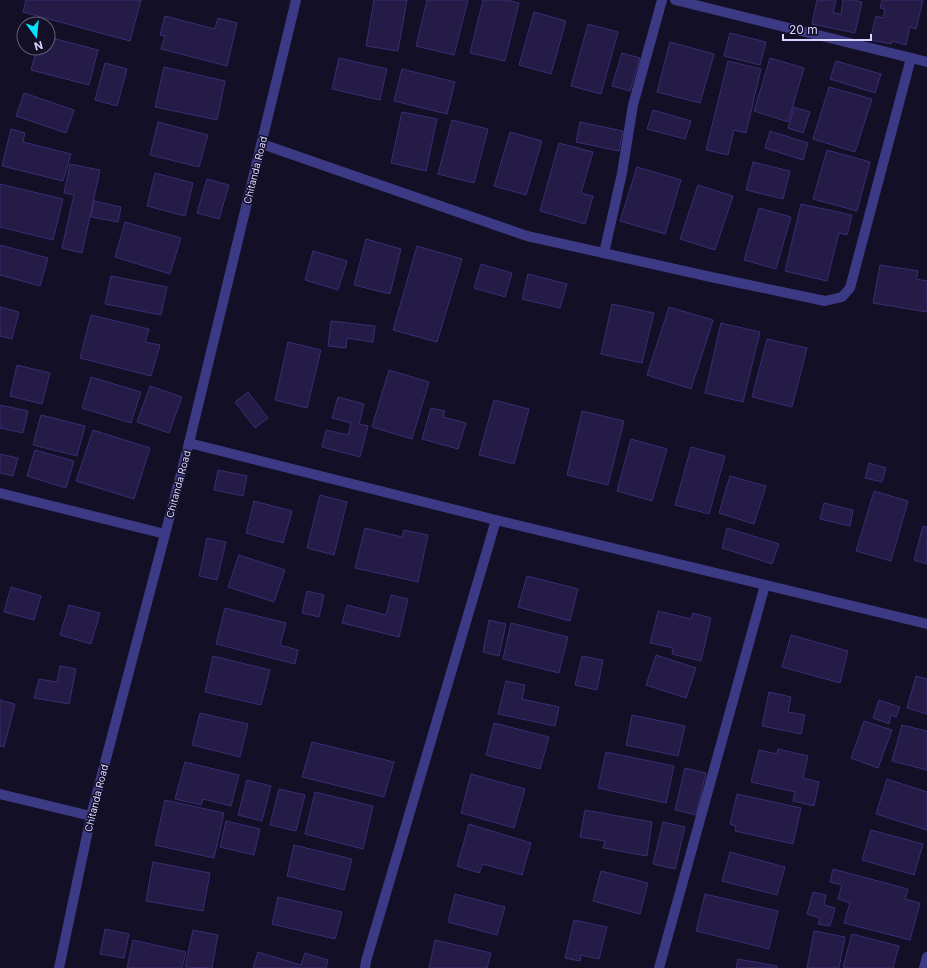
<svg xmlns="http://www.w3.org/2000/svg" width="927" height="968" viewBox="0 0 927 968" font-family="Inter,sans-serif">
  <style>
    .building { fill: #241b47; stroke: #3b2d73 }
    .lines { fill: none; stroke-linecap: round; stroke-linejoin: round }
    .street { stroke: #3d3a85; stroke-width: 10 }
    .labels { text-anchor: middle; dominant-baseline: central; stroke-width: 3; stroke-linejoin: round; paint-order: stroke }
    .street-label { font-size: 10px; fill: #d9d4ff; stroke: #130f26 }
  </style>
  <rect width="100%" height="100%" fill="#130f26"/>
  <g class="building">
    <polygon points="26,0 141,0 130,41 23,12"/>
    <polygon points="374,0 407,0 398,51 366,46"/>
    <polygon points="427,0 468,0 454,55 416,46"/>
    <polygon points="483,0 506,0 519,3 505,61 470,53"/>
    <polygon points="817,0 836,0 833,13 841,14 843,0 854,0 862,2 855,33 812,24"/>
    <polygon points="882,0 923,0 916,29 910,27 906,45 892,41 891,44 870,40 876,16 883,18 885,9 880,8"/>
    <polygon points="534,12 566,21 551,74 519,65"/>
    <polygon points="165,16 215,29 218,18 237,23 227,66 161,49 165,36 160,35"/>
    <polygon points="588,24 618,32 601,94 571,86"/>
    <polygon points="730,33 766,42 760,65 724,56"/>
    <polygon points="48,37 98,50 89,85 31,70 37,48 48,48"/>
    <polygon points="670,42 714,54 700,103 657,92"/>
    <polygon points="622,53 640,58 630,91 612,86"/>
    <polygon points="339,58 387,69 380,100 332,89"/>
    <polygon points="770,58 804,68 788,122 754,111"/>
    <polygon points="728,61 761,69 746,133 734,130 728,155 706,150"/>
    <polygon points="836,61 881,74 875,93 830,79"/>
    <polygon points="105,63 127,69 117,106 95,100"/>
    <polygon points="164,67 225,81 217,120 155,107"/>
    <polygon points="402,69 455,82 447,114 394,101"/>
    <polygon points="829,87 872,99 855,152 813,139"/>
    <polygon points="24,93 74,110 66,133 16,116"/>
    <polygon points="794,107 810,112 803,133 788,128"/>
    <polygon points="653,110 691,121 685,139 647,129"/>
    <polygon points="402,112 437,119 426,171 391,163"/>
    <polygon points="452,120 488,129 474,183 438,174"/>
    <polygon points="158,122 208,135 199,167 150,155"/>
    <polygon points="580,122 623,131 619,151 576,142"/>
    <polygon points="11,129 25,133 23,142 71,154 63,181 2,166"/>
    <polygon points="770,131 808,143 803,160 765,148"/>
    <polygon points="510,132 542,141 526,195 494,186"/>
    <polygon points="559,143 593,152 581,193 593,196 585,224 540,211"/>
    <polygon points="827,150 870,162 857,211 813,199"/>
    <polygon points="753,162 790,171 783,199 746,190"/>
    <polygon points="70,164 100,170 82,253 62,248 74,195 64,193"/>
    <polygon points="637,167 681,180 665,234 620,221"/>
    <polygon points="155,173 193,183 185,216 147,206"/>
    <polygon points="207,179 229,185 219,219 197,213"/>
    <polygon points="0,184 63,199 53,240 0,227"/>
    <polygon points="698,185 733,196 715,250 680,239"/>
    <polygon points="94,201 121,207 118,222 91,217"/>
    <polygon points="801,204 852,215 847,235 839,233 827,281 785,271"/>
    <polygon points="759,208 791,217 776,269 744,260"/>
    <polygon points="125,222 181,238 170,274 115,257"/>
    <polygon points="366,239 401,249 390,294 354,285"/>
    <polygon points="0,245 48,258 40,286 0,275"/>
    <polygon points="417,246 462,259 437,342 393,330"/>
    <polygon points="313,251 347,261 338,290 305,280"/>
    <polygon points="481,264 512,273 505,297 474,288"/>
    <polygon points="880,265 918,271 916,279 927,281 927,312 873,303"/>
    <polygon points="528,274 567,284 560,308 522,299"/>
    <polygon points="111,276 167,287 161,315 105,304"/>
    <polygon points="612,304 654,313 642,363 601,354"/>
    <polygon points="0,307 19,312 12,339 0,336"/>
    <polygon points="669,307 713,320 691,389 647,375"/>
    <polygon points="91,315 149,329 145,342 160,345 151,376 80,358"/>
    <polygon points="331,321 375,326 373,342 347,338 346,348 328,346"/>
    <polygon points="721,323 760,332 743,402 705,393"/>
    <polygon points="767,339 807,348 792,407 752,397"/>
    <polygon points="288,342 321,350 307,408 275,400"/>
    <polygon points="17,365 50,373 42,404 10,396"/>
    <polygon points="389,370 429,382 412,439 372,427"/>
    <polygon points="91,377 141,392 131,423 82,408"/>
    <polygon points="150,386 182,397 169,433 137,422"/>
    <polygon points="248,392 268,418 255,428 235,402"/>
    <polygon points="338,397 364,404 359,424 368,426 360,457 322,447 326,430 348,435 351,423 332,418"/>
    <polygon points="494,400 529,409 514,464 479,455"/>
    <polygon points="0,405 28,411 23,433 0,428"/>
    <polygon points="431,408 445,411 443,417 466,423 458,449 422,439"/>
    <polygon points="582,411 624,421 608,485 567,475"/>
    <polygon points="41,415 85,426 77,456 33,445"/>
    <polygon points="93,430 150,448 134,499 76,481"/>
    <polygon points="631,439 667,449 652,501 617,491"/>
    <polygon points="691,447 725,456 709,514 675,505"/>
    <polygon points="35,450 74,461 66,488 27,476"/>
    <polygon points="0,454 18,458 13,476 0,473"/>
    <polygon points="869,463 886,468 882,482 865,478"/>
    <polygon points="218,470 247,476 243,496 214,490"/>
    <polygon points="730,476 766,486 754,524 719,513"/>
    <polygon points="874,491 908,501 891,561 856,551"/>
    <polygon points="320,495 347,502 334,555 307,548"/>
    <polygon points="254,501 292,511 283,543 246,533"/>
    <polygon points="824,503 853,510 850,526 820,519"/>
    <polygon points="923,526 927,527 927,564 914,560"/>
    <polygon points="365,528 402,537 404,530 428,535 418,582 355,568"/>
    <polygon points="727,528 779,544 772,564 722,548"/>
    <polygon points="207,538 226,542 217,580 199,576"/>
    <polygon points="239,555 285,570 274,602 228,587"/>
    <polygon points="527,576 578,589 570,621 518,607"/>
    <polygon points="11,587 41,596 34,620 4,612"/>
    <polygon points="307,591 324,595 319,617 302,613"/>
    <polygon points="391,595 408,599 399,637 342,623 347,605 386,615"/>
    <polygon points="69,605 100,613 91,644 60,635"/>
    <polygon points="225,608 286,623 280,645 298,650 295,664 216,644"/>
    <polygon points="658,611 691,619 693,613 711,618 701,661 672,654 673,648 650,643"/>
    <polygon points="489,620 506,624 499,656 483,652"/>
    <polygon points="511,623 568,637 559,673 503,659"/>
    <polygon points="791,635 848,651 840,683 782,667"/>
    <polygon points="656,655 696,668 686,698 646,685"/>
    <polygon points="213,656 270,670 261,705 205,692"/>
    <polygon points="582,656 603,660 597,690 575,685"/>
    <polygon points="60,666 76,669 69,704 34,698 39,679 57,682"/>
    <polygon points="916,676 927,679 927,714 907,708"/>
    <polygon points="506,681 525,685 522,699 559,707 555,726 498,714"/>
    <polygon points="769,692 791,697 788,712 805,715 801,734 762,726"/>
    <polygon points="0,700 15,704 4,747 0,746"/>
    <polygon points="879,700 900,707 896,717 891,715 889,724 873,718"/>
    <polygon points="200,713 248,724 240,757 192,745"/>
    <polygon points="632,715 685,726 678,756 626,745"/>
    <polygon points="864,721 892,730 878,768 851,758"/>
    <polygon points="494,723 549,737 540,769 486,755"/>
    <polygon points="902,725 927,731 927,770 892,761"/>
    <polygon points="312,742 394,762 384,797 302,777"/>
    <polygon points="778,749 808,756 803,778 819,782 814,806 793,801 795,792 751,782 759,750 777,754"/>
    <polygon points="606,752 674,766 666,803 598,788"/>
    <polygon points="185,762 239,775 231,806 203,799 201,805 175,799"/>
    <polygon points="685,768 706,773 696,815 675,810"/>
    <polygon points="471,774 525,789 514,828 461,813"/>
    <polygon points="887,779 927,792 927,830 876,814"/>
    <polygon points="247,780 271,786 262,821 238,815"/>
    <polygon points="279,789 305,795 296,831 270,825"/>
    <polygon points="315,792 373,806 363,849 305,834"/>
    <polygon points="737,794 801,808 793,844 735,831 736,826 730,824"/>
    <polygon points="165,800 224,813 214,858 155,845"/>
    <polygon points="585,810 652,822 647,856 603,848 605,841 580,837"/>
    <polygon points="226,821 260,829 254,855 220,847"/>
    <polygon points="663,822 685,827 675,869 653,864"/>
    <polygon points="469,824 531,843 522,875 483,864 479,873 457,866"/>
    <polygon points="871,830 923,844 914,875 862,860"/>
    <polygon points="294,845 352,859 344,890 287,876"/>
    <polygon points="730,852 785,867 777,895 722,881"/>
    <polygon points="153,862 210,873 203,911 146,901"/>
    <polygon points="833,869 908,889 905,899 920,903 910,940 844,923 850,903 838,899 842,885 830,882"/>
    <polygon points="601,871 648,883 640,914 593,901"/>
    <polygon points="813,892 826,895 824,905 835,908 830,926 818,924 820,918 807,914"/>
    <polygon points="455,894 505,907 497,935 448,922"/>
    <polygon points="705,894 778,911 769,949 696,931"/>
    <polygon points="278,897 342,912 335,939 272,924"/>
    <polygon points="574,920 607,927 599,959 581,955 580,961 565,958"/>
    <polygon points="105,929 129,934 124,958 100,954"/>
    <polygon points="193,930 218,935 212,968 185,967"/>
    <polygon points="814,931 845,937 839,968 807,968"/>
    <polygon points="852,934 899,946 893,968 847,968 843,967"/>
    <polygon points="133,940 186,952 182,968 127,968"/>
    <polygon points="435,940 491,953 487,968 429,968"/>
    <polygon points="258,952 301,965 305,953 328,960 326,968 253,968"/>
    <polygon points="738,959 777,966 777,968 736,968"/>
  </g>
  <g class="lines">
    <g class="street">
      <polyline points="675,0 927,62"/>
      <polyline points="262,144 527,236 711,277 825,301 842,297 850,288 911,58"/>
      <polyline points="604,253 622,173 633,105 662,0"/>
      <polyline points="189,443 496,520 927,624"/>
      <polyline points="0,493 165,534"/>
      <polyline points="0,794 91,816"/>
      <polyline points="59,968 91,816 189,443 296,0"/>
      <polyline points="365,968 366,961 496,520"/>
      <polyline points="659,968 765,585"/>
      <polyline points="924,968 927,957"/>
    </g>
  </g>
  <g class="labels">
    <g class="street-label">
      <text transform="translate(255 170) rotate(-76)">Chitanda Road</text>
      <text transform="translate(178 484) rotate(-75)">Chitanda Road</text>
      <text transform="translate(96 798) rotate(-76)">Chitanda Road</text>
    </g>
  </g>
  <g transform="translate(36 36) rotate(165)"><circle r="19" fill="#130f26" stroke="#625e7d"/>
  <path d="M0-3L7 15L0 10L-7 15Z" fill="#00e5ff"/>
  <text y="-6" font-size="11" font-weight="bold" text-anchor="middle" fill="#d9d4ff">N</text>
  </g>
  <path d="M783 34v6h88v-6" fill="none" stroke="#d9d4ff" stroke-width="2"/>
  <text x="789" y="34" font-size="12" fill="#d9d4ff" stroke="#130f26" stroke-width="3" paint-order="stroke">20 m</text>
</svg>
